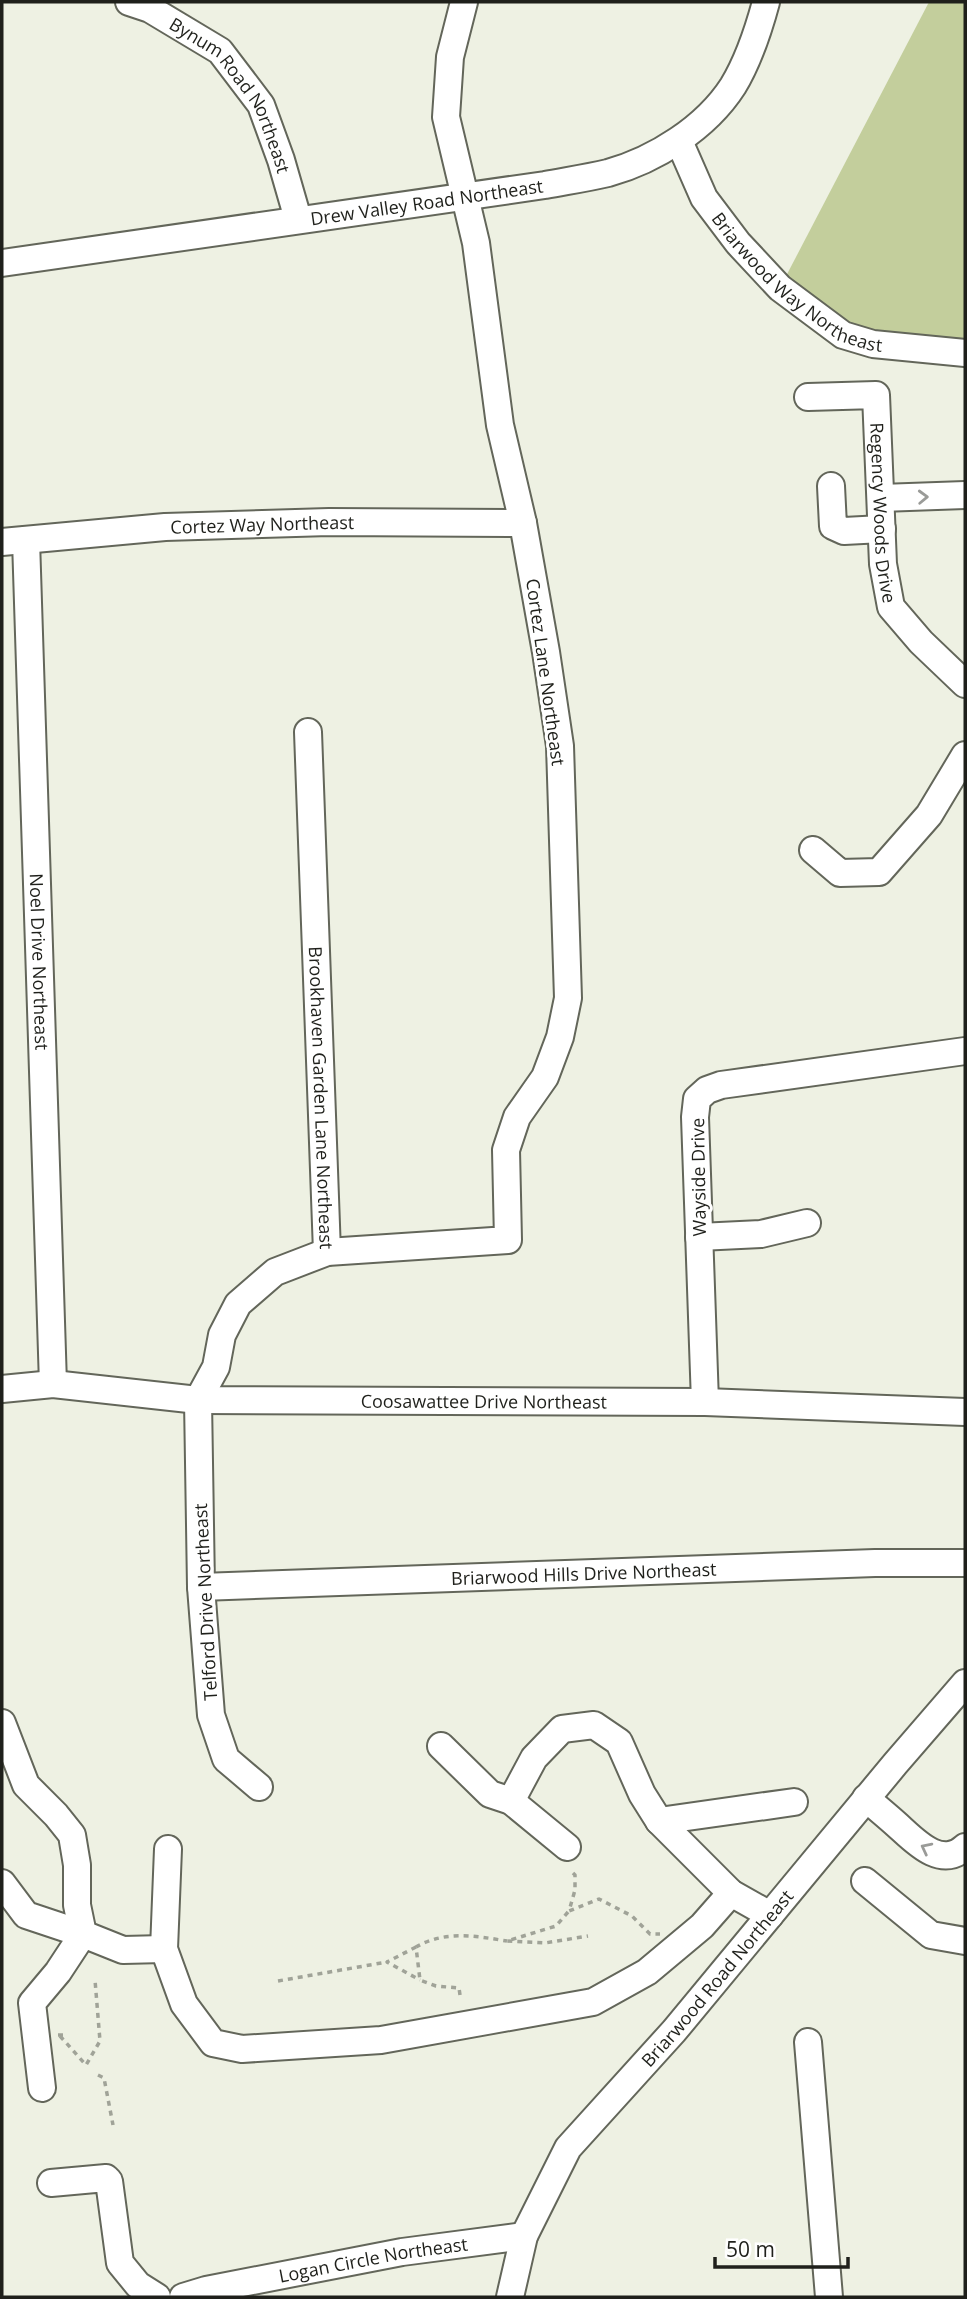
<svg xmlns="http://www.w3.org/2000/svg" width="967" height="2299" viewBox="0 0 967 2299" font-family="'Open Sans',sans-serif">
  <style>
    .green { fill: #c3ce9c }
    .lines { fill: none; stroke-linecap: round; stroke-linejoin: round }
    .minor-casing { stroke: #63665a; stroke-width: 30 }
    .path { stroke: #a0a398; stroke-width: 3.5; stroke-dasharray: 5 5; stroke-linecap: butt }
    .minor { stroke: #fff; stroke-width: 26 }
    .oneway { stroke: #9a9b98 }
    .labels { text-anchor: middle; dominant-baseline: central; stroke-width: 6; stroke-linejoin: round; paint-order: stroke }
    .street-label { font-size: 18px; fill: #1f201b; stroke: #fff }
  </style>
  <rect width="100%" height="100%" fill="#eef1e3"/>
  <polygon class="green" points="929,2 965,2 965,350 858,346 784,280"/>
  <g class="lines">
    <g class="minor-casing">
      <g id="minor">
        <path id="s1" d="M 129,2 L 150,9 L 220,51 L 261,105 L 281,160 L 298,219"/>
        <path id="s2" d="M 679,141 L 704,198 L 738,243 L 780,288 L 843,335 L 873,344 L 965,353"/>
        <path id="s3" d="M 2,263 L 545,185 C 566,181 587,178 608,173 C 655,160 706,128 733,86 C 747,63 759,28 766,2"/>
        <path id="s4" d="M 808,397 L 876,395 L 883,564 L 891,607 L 921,642 L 965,684"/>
        <polyline points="831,486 833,526 844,531 882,529"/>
        <polyline points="881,498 965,495"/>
        <path id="s5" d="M 26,540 L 53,1384"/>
        <path id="s6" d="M 2,542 L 165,527 L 329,522 L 523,523"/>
        <path id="s7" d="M 308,732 L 327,1252"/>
        <polyline points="813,850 840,873 879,872 929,815 965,755"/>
        <polyline points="699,1237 761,1234 807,1223"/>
        <path id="s8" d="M 2,1389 L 53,1384 L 198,1400 L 705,1402 L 965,1412"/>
        <polyline points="705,1402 695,1117 697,1099 707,1090 721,1085 965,1051"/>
        <path id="s9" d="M 201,1587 L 875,1563 L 965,1563"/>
        <polyline points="2,1723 26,1785 56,1815 72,1835 77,1865 77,1905 83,1934 123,1950 164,1949"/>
        <polyline points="441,1746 490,1794 511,1801 567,1847"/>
        <polyline points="259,1787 226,1759 211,1715 201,1587 198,1400 216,1367 222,1335 238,1304 275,1272 327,1252 508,1240 506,1150 517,1117 545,1077 560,1037 568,998 560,746 546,652 523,523 500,425 476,243 446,117 450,57 464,2"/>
        <path d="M 866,1798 C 876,1807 886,1815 896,1824 C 914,1840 940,1870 965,1847"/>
        <polyline points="511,1801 534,1758 562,1729 594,1725 619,1742 642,1794 659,1821 731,1893 770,1915"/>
        <polyline points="659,1821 794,1802"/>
        <polyline points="168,1849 164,1949 184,2004 213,2043 242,2049 381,2040 593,2002 647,1972 702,1926 731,1893"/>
        <polyline points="865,1881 931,1935 965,1941"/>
        <polyline points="2,1883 26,1915 83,1934 58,1972 32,2003 42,2088"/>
        <polyline points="808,2042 829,2297"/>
        <polyline points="51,2183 106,2178 109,2181 120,2263 138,2285 157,2297"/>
        <path id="s10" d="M 183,2297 L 206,2290 L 402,2252 L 524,2236"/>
        <path id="s11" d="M 510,2297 L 524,2236 L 568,2148 L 674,2031 L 895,1764 L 965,1683"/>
      </g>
    </g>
    <g class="path">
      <polyline points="573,1873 575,1875 575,1890 569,1911 599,1899 632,1916 650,1934 660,1934"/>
      <polyline points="568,1912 556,1926 507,1941 545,1943 588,1936"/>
      <polyline points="416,1947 387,1962 420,1980"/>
      <polyline points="278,1981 387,1962"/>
      <path d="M 460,1995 L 459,1988 L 436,1986 L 420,1980 L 416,1947 C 446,1930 475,1936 507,1941"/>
      <polyline points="58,2035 67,2035"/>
      <polyline points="60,2036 86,2065 100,2041 95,1980"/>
      <polyline points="98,2075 104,2078 113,2125"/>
    </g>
    <use href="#minor" class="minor"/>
  </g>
  <defs><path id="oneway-chevron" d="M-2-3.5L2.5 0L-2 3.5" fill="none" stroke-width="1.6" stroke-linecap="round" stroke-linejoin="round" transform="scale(1.75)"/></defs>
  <g class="oneway">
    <use href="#oneway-chevron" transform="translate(923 497) rotate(-2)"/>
    <use href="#oneway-chevron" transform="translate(926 1848) rotate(-153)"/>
  </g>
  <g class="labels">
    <g class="street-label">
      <text stroke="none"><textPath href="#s1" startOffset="145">Bynum Road Northeast</textPath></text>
      <text stroke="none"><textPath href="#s3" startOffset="429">Drew Valley Road Northeast</textPath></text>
      <text stroke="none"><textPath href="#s2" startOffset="191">Briarwood Way Northeast</textPath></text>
      <text stroke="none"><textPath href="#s4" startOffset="186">Regency Woods Drive</textPath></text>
      <text stroke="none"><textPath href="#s6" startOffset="261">Cortez Way Northeast</textPath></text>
      <text transform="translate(546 672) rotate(82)">Cortez Lane Northeast</text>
      <text stroke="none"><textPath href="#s5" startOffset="422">Noel Drive Northeast</textPath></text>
      <text stroke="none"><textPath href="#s7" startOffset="366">Brookhaven Garden Lane Northeast</textPath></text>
      <text transform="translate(698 1177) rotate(-91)">Wayside Drive</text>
      <text stroke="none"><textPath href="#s8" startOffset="483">Coosawattee Drive Northeast</textPath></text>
      <text stroke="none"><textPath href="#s9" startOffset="383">Briarwood Hills Drive Northeast</textPath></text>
      <text transform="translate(205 1602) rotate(-93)">Telford Drive Northeast</text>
      <text stroke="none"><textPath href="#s11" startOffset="387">Briarwood Road Northeast</textPath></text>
      <text stroke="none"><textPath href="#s10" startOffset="194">Logan Circle Northeast</textPath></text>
    </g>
  </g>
  <rect width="967" height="2299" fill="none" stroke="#1f201b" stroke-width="7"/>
  <path d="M715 2257v10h133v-10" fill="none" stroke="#1f201b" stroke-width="3.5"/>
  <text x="726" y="2257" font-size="21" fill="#1f201b" stroke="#ffffff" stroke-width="5" paint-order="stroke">50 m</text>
</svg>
